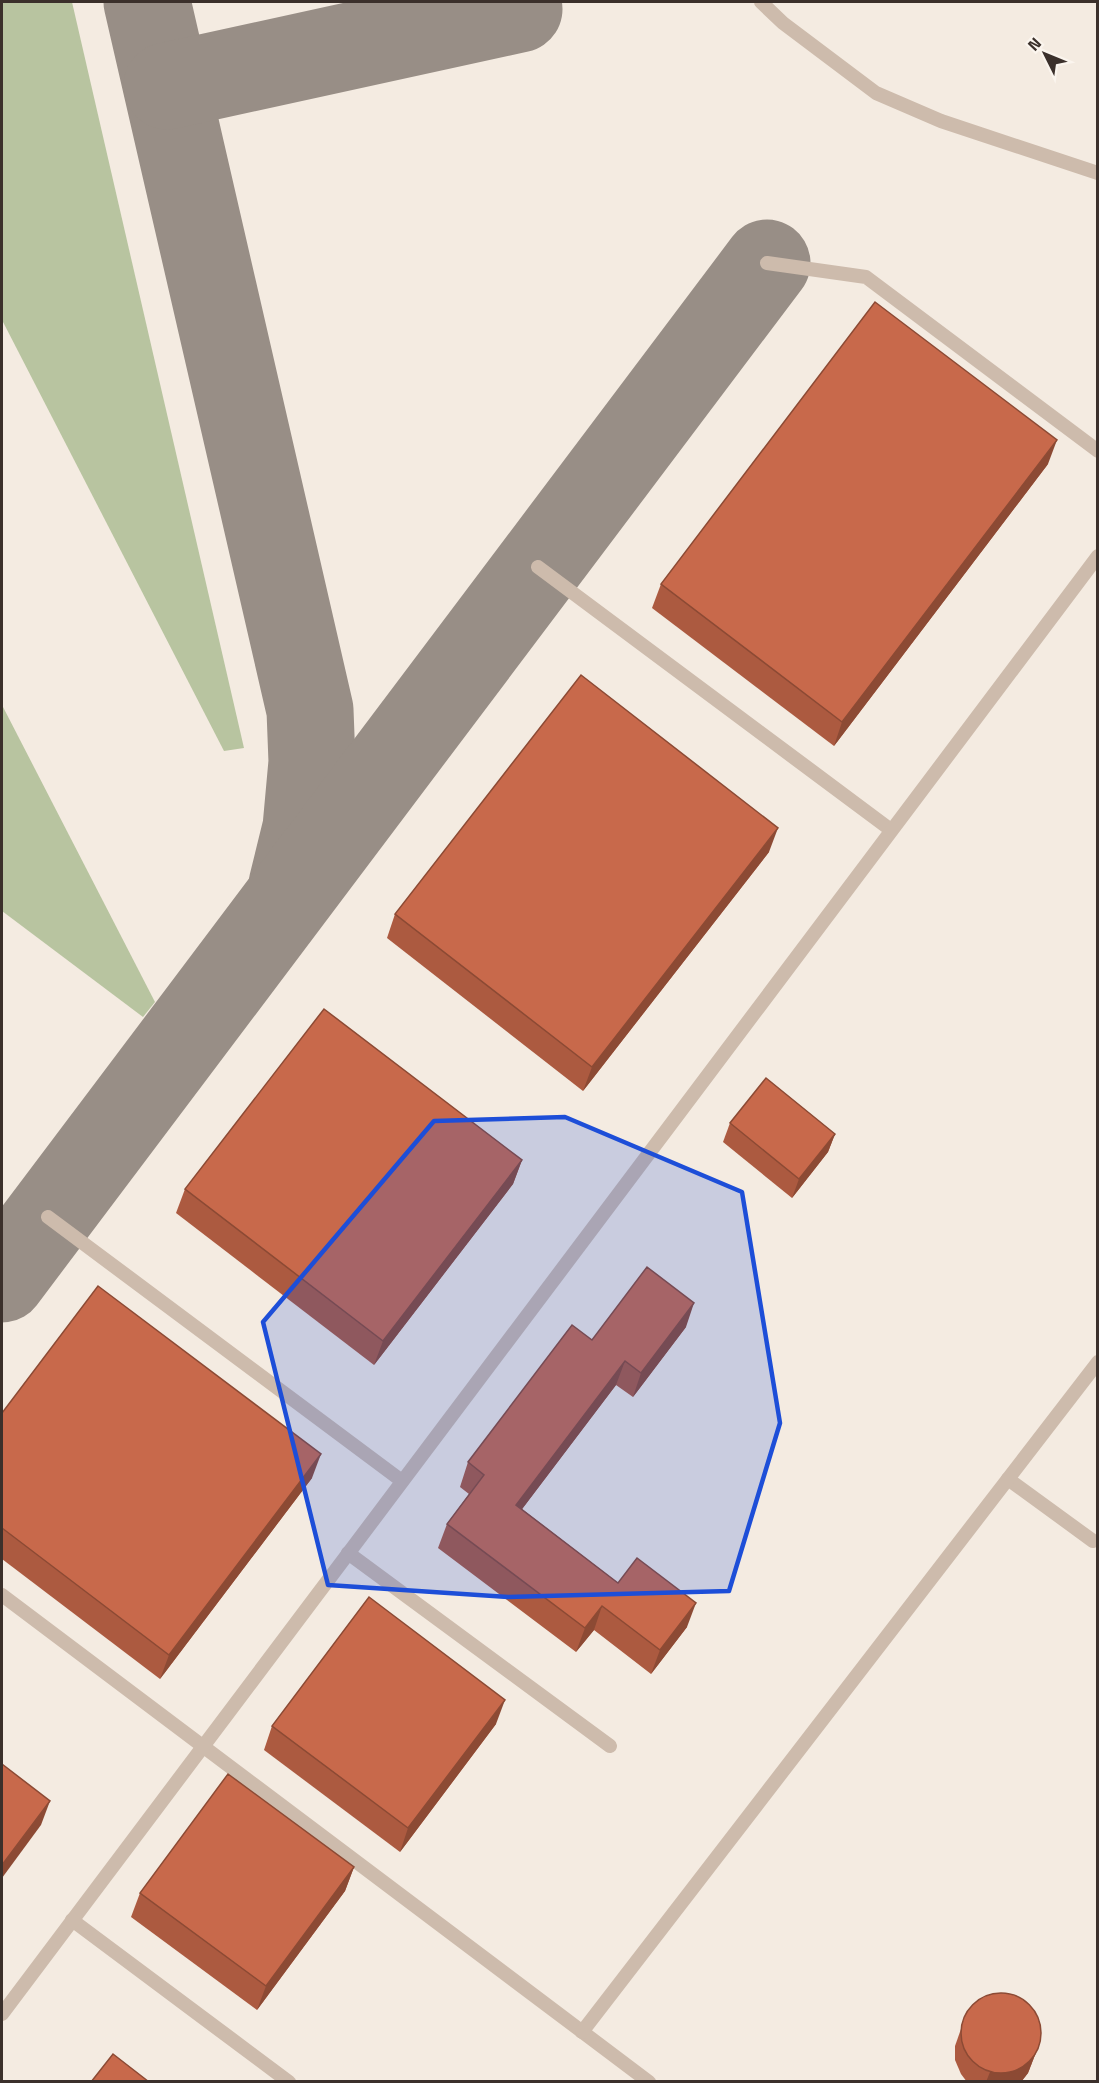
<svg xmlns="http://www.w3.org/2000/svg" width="1099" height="2083" viewBox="0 0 1099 2083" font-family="'Titillium Web',sans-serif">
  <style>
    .green { fill: #b8c4a0 }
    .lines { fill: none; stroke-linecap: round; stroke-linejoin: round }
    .taxiway { stroke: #988e86; stroke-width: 87 }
    .service { stroke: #cdbbac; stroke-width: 14 }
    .wall { fill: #ac5a40 }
    .shaded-wall { fill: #8c4a34 }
    .building { fill: #c8694b; stroke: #8c4a34; stroke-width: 1.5 }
    .marked { fill: #1d4ed8; fill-opacity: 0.2; stroke: #1d4ed8; stroke-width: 4.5; stroke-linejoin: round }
  </style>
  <rect width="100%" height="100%" fill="#f4ebe1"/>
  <g class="green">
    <polygon points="2,2 72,2 244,748 224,751 2,320"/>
    <polygon points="2,705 155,1002 143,1017 2,911"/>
  </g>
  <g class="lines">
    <g class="taxiway">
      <polyline points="147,2 310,710 312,762 306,828 292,885"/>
      <polyline points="167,86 519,9"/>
      <polyline points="2,1279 767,263"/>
    </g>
    <g class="service">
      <polyline points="761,2 783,23 876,93 941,121 1098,173"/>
      <polyline points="767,263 866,277 1098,451"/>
      <polyline points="538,567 891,830"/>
      <polyline points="48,1217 402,1481"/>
      <polyline points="1008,1479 1093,1541"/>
      <polyline points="348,1553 610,1746"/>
      <polyline points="2,1595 649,2082"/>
      <polyline points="72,1920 289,2082"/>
      <polyline points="2,2014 1098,556"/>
      <polyline points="582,2032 1098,1362"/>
    </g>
  </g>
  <g class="wall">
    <polygon points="1048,464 834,746 652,608 661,584"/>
    <polygon points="769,852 583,1091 387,938 395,914"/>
    <polygon points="730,1123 835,1134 828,1152 792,1198 723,1142"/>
    <polygon points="522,1160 513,1184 374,1365 176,1213 185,1189"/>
    <polygon points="686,1327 633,1397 616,1385 522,1509 618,1583 687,1627 651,1674 594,1630 576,1652 438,1548 447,1524 469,1494 460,1487 468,1462 592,1340"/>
    <polygon points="2,1413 312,1478 160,1679 2,1559"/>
    <polygon points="496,1724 400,1852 264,1750 272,1726"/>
    <polygon points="354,1867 345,1891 257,2010 131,1917 140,1893"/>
    <polygon points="967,2012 1040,2042 1028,2073 1021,2082 967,2082 961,2074 955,2060 955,2046"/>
  </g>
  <g class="shaded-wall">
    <polygon points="1057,440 1048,464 834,746 842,722"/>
    <polygon points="778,828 769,852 583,1091 592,1067"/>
    <polygon points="835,1134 828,1152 792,1198 799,1179"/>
    <polygon points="522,1160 513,1184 374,1365 383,1341"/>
    <polygon points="694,1303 686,1327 633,1397 641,1373"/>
    <polygon points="625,1361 616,1385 507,1529 516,1505"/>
    <polygon points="321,1454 312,1478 160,1679 169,1655"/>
    <polygon points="696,1603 687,1627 651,1674 660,1650"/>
    <polygon points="602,1606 594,1630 576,1652 585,1628"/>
    <polygon points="505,1700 496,1724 400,1852 408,1828"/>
    <polygon points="50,1801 41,1825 2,1878 2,1865"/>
    <polygon points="354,1867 345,1891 257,2010 266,1986"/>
    <polygon points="1040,2042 1028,2073 1021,2082 986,2082 990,2072"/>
  </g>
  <g class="building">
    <polygon points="875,302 1057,440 842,722 661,584"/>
    <polygon points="581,675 778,828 592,1067 395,914"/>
    <polygon points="324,1009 522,1160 383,1341 185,1189"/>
    <polygon points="766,1078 835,1134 799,1179 730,1123"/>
    <polygon points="647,1267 694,1303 641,1373 625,1361 516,1505 618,1583 637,1558 696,1603 660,1650 602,1606 585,1628 447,1524 484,1475 468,1462 572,1325 592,1340"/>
    <polygon points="98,1286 321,1454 169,1655 2,1528 2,1413"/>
    <polygon points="369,1597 505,1700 408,1828 272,1726"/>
    <polygon points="2,1764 50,1801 2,1865"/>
    <polygon points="228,1774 354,1867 266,1986 140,1893"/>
    <circle cx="1001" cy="2033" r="40"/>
    <polygon points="113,2054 149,2082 91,2082"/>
  </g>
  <path class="marked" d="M 565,1117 L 742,1192 L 780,1423 L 729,1591 L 508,1597 L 328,1585 L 263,1322 L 434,1121 Z"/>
  <rect width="1099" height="2083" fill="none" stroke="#3b302b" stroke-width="6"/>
  <g transform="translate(1045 54) rotate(313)" stroke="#fbf5ee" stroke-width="4.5" paint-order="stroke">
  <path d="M0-4.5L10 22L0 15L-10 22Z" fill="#3b302b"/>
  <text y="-9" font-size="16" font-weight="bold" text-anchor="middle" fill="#3b302b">N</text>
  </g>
</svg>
